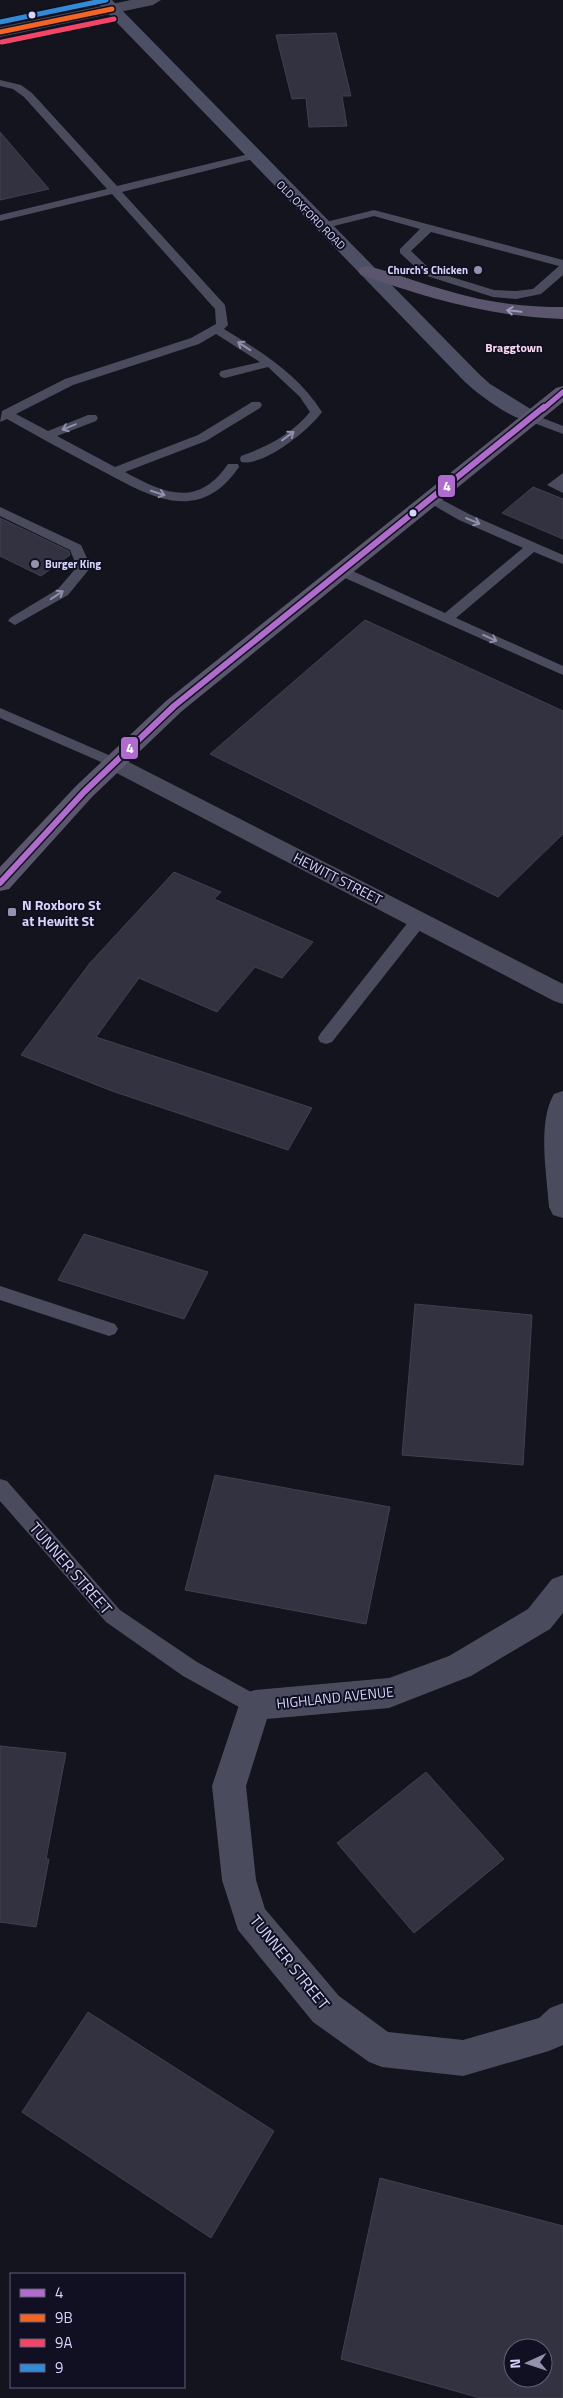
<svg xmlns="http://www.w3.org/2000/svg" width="563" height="2398" viewBox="0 0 563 2398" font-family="'Titillium Web',sans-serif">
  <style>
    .building { fill: #333240; stroke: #414051; fill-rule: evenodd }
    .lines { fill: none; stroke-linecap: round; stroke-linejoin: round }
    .lane { fill: #4a4b5d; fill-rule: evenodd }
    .street { fill: #4a4b5d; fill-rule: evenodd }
    .secondary { fill: #4d4f64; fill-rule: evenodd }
    .primary { fill: #5c556e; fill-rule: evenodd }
    .bus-1-far1-casing { stroke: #111022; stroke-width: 8 }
    .bus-1-casing { stroke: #111022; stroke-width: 9 }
    .bus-2-casing { stroke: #111022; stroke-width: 8 }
    .bus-3-casing { stroke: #111022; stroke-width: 8 }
    .bus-4-casing { stroke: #111022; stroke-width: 8 }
    .bus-1-far1 { stroke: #b06ccc; stroke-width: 5 }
    .bus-1 { stroke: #b06ccc; stroke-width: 6 }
    .bus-2 { stroke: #f26522; stroke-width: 5 }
    .bus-3 { stroke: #f34667; stroke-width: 5 }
    .bus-4 { stroke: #338bd7; stroke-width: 5 }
    .oneway { stroke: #9f9bbc }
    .oneway2 { stroke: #9090ac }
    .bus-dot { fill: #d6d5fb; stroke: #111022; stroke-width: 2 }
    .poi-dot { fill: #9291ae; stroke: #111022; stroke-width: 2 }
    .labels { text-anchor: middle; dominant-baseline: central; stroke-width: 4; stroke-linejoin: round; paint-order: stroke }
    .far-street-label { font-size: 11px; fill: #d6d5fb; stroke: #111022 }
    .far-poi-label { font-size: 11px; font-weight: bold; fill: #d6d5fb; stroke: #111022; text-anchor: end }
    .far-neighbourhood-label { font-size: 12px; font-weight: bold; fill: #fbd7f2; stroke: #111022 }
    .street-label { font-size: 14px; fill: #d6d5fb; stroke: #111022 }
    .poi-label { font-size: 14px; font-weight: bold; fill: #d6d5fb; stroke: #111022; text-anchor: start }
    .near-street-label { font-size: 16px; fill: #d6d5fb; stroke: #111022 }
    .line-badge { stroke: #111022; stroke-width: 2 }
    .badge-label { font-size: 14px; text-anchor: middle; font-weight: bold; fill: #fff }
  </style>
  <rect width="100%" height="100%" fill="#14141e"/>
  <g class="building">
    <polygon points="336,33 351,96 342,96 347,126 309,127 306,98 292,99 276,35"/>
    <polygon points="0,132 49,189 0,200"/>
    <polygon points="533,487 563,499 563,539 502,513"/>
    <polygon points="0,518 69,551 70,555 41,576 0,556"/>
    <polygon points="365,620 563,711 563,834 498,897 210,754"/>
    <polygon points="174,872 221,892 214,899 313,942 282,978 255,967 217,1012 139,978 96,1037 312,1108 288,1150 112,1091 21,1055 90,963"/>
    <polygon points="84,1234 208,1272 184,1319 58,1280"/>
    <polygon points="415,1304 532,1315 523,1465 402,1455"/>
    <polygon points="215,1475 390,1507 366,1624 185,1590"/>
    <polygon points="0,1746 66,1753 46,1859 49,1859 36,1927 0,1922"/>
    <polygon points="426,1772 504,1859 414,1933 337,1843"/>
    <polygon points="88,2012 274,2131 211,2238 22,2112"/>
    <path d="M 380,2178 L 563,2226 L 563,2398 L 480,2398 L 341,2359 ZM 513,2348 L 543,2348 L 543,2378 L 513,2378 Z"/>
  </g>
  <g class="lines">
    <g class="lane">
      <path d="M 0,80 L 21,85 L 32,93 L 117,186 L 253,153 L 258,156 L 257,158 L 122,192 L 225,305 L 228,325 L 224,329 C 262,352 298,374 322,412 C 310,429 264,467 241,462 L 240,459 L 241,456 C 267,447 293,433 310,412 L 300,397 L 268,367 L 225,378 L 221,377 L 219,374 L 221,371 L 260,362 L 216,334 L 199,344 L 73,385 L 16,414 L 48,431 L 88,415 L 96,415 L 98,418 L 96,421 L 57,436 L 115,467 L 198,435 L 252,402 L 260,402 L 262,405 L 260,408 L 206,441 L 125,472 C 165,494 198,508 228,464 L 238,464 L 239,467 C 196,530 143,492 91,465 C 63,450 35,435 7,419 L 0,422 L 2,411 L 65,379 L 191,338 L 216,324 L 215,309 L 112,194 L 0,221 L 0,215 L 107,189 L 24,97 L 13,89 L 0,86 Z"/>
      <path d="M 374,210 L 563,260 L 563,275 L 541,294 L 516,299 L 493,297 L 424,275 L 400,253 L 400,249 L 420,229 L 374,216 L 322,229 L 316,226 L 318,224 ZM 431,232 L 559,266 L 533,289 L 516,291 L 494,290 L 432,271 L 411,251 Z"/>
      <polygon points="530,413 563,426 563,434 526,420 524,417 526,414"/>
      <polygon points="563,473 563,493 547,485"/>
      <polygon points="431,494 469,514 563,555 563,564 534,552 456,618 563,666 563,675 336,574 334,571 336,568 346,568 445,613 523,548 459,520 426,501 424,498 426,495"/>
      <polygon points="0,507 81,545 91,567 68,595 15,625 8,621 10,618 58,589 77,567 70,550 0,516"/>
      <polygon points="0,708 118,759 120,762 113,767 108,765 0,718"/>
      <polygon points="419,915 425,916 427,920 425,924 332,1042 326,1044 320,1042 318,1038 320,1034 413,916"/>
      <polygon points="0,1286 115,1324 118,1329 115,1334 109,1336 0,1300"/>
      <polygon points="0,1479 7,1481 120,1610 197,1662 262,1698 265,1705 262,1712 255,1715 248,1712 183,1676 106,1622 0,1501"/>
    </g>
    <g class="street">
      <polygon points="131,0 161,0 153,5 0,37 0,27"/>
      <polygon points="113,754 563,984 563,1004 554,1001 105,767 101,762 105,757"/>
      <path d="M 563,1091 L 563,1218 L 553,1215 L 549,1207 C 547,1174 537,1123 554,1094 Z"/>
      <polygon points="563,1575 563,1613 550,1629 471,1676 389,1708 267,1719 246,1786 256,1880 265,1909 339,1996 388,2032 463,2040 539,2018 550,2008 563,2003 563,2045 549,2051 463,2076 382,2067 369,2062 313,2022 238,1930 222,1880 212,1786 239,1705 243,1694 255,1690 389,1678 449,1656 528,1609 552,1579"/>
    </g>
    <path class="secondary" d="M 95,0 L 112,0 L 479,374 L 490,384 L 537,413 L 540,417 L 537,421 C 519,426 479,395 465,382 Z"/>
    <g class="primary">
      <path d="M 367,266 C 393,272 419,283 445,290 C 483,302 523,307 563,307 L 563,319 C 492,317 427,298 361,275 L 358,271 L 361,267 Z"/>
      <polygon points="563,386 563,402 182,711 92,797 9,889 0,891 0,867 76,786 166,701 556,388"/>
    </g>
    <g class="bus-1-far1-casing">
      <polyline id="bus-1-far1" points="543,409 563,392"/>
    </g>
    <g class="bus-1-casing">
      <polyline id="bus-1" points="0,883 84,792 174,706 544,407"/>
    </g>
    <g class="bus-2-casing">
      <polyline id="bus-2" points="0,32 112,9"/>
    </g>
    <g class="bus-3-casing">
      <polyline id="bus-3" points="2,42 114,19"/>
    </g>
    <g class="bus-4-casing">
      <polyline id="bus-4" points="0,22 106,0"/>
    </g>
    <use href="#bus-1-far1" class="bus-1-far1"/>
    <use href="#bus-1" class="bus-1"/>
    <use href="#bus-2" class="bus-2"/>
    <use href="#bus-3" class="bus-3"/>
    <use href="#bus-4" class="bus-4"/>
  </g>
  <defs><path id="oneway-shaft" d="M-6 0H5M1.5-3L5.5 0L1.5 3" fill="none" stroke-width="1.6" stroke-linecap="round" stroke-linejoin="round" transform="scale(1.25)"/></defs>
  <use class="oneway" href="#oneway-shaft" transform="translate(514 311) rotate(-174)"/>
  <g class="oneway2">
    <use href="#oneway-shaft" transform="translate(244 346) rotate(-147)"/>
    <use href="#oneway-shaft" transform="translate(69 427) rotate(158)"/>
    <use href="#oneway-shaft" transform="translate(288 436) rotate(-36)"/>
    <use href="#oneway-shaft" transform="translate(158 493) rotate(18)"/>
    <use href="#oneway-shaft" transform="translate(473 521) rotate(23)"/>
    <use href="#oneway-shaft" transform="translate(57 595) rotate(-33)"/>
    <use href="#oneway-shaft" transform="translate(490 638) rotate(24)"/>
  </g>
  <g class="bus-dot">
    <circle cx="32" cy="15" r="4.5"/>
    <circle cx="413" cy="513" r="4.5"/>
  </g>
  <g class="poi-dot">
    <circle cx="478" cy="270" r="5"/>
    <circle cx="35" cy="564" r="5"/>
    <rect x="7" y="907" width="10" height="10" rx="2.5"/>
  </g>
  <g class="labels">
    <g class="far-street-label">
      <text transform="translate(311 215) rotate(45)">OLD OXFORD ROAD</text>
    </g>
    <g class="far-poi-label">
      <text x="468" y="270">Church's Chicken</text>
      <text x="45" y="564" text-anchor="start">Burger King</text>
    </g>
    <g class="far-neighbourhood-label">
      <text x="514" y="347">Braggtown</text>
    </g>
    <g class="street-label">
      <text transform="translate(338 878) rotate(27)">HEWITT STREET</text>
      <text transform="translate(335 1697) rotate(-6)">HIGHLAND AVENUE</text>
    </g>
    <g class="poi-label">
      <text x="22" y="904">N Roxboro St<tspan x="22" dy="16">at Hewitt St</tspan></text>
    </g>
    <g class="near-street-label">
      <text transform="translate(71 1568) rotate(49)">TUNNER STREET</text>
      <text transform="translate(290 1962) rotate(51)">TUNNER STREET</text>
    </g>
  </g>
  <g class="line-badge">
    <rect x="437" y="474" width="19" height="24" rx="5" fill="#b06ccc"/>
    <rect x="120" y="736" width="19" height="24" rx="5" fill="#b06ccc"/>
  </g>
  <g class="badge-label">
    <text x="447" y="491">4</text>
    <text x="130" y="753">4</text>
  </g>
  <rect x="10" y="2273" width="175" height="115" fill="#111022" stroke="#605f79"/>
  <rect x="20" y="2289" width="25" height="8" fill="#b06ccc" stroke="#605f79"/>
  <text x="55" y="2298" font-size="15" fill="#d6d5fb">4</text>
  <rect x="20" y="2314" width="25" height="8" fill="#f26522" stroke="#605f79"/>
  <text x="55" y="2323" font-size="15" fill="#d6d5fb">9B</text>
  <rect x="20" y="2339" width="25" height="8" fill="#f34667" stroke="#605f79"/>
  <text x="55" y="2348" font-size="15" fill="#d6d5fb">9A</text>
  <rect x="20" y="2364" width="25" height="8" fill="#338bd7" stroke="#605f79"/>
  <text x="55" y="2373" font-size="15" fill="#d6d5fb">9</text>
  <g transform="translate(528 2363) rotate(267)"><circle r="24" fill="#111022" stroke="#605f79"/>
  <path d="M0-4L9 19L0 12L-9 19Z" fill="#9291ae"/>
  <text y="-8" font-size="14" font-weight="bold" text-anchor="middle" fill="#d6d5fb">N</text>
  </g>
</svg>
